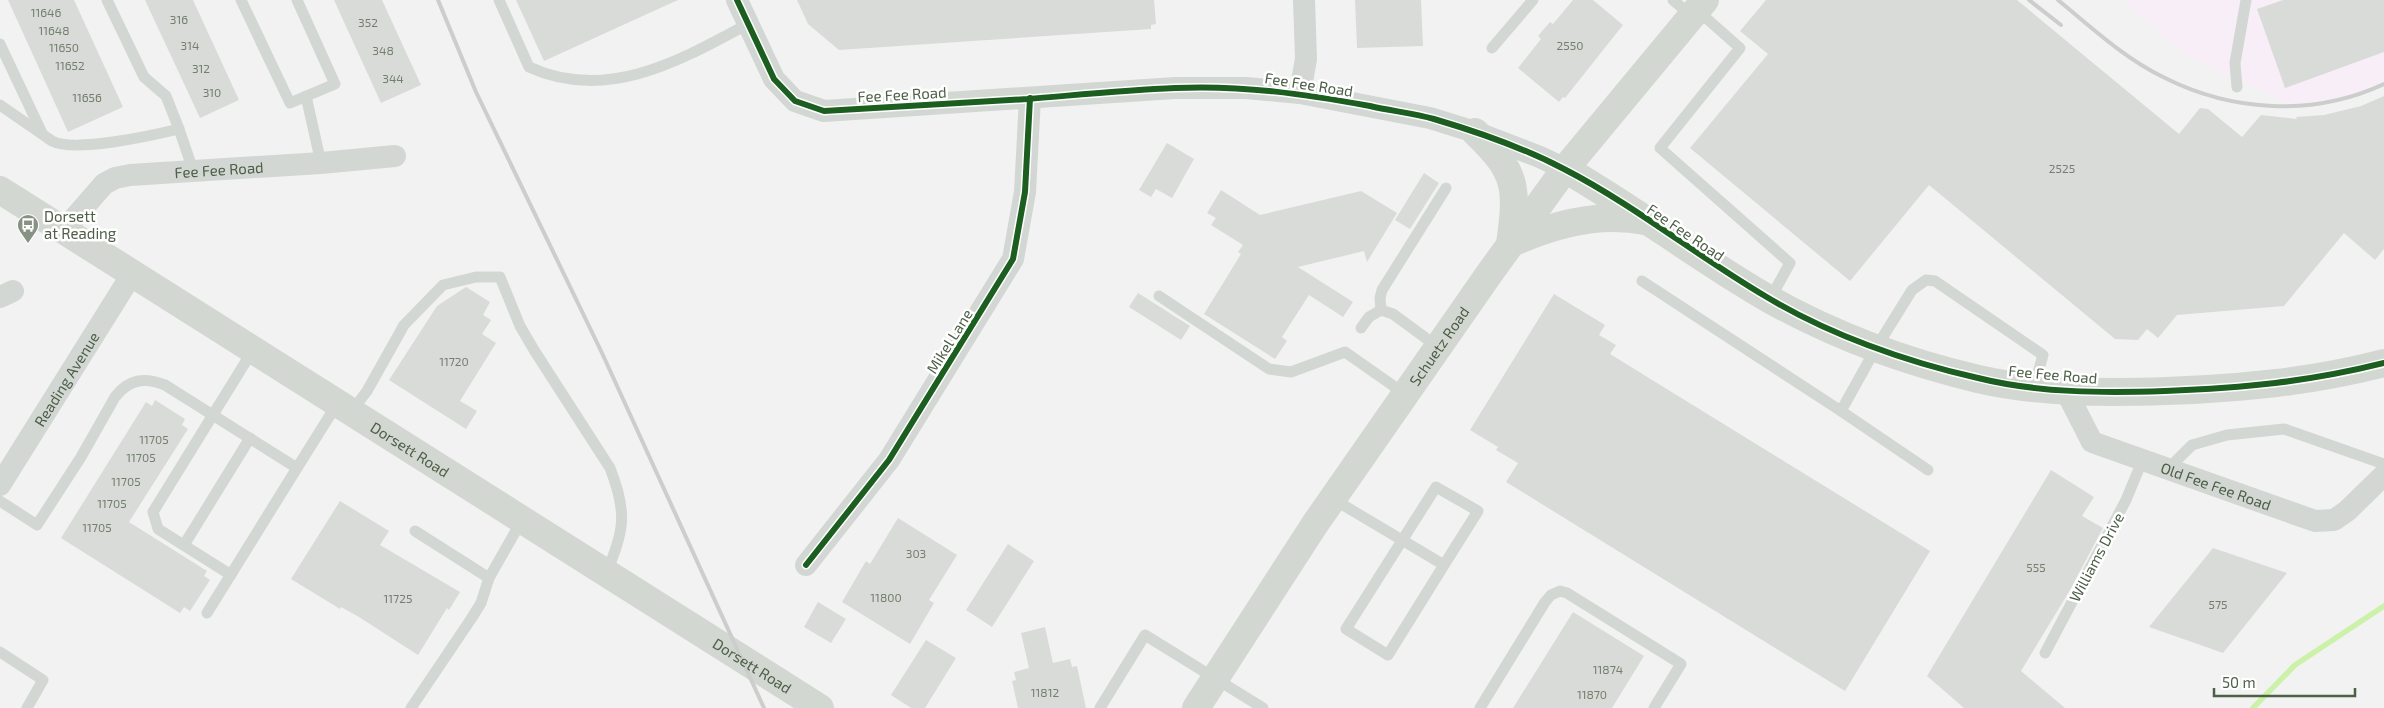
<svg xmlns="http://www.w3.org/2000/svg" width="2384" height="708" viewBox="0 0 2384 708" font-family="'Exo 2',sans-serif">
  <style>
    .commercial { fill: #f8eef8 }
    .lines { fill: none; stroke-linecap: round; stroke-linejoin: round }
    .stream { stroke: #ccf1a8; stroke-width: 5.5 }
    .building { fill: #d9dbd9 }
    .lane { stroke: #d3d7d3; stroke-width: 11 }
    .street { stroke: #d3d7d3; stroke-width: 22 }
    .secondary { stroke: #d3d7d2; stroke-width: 28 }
    .rail { stroke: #cbceca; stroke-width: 4 }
    .cycleway-casing { stroke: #fff; stroke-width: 9 }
    .cycleway { stroke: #1b5e20; stroke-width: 6 }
    .labels { text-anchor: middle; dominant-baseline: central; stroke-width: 5; stroke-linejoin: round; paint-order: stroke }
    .number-label { font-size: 12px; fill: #727f6d }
    .street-label { font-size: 15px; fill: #4d5f47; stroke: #fff }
    .poi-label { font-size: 15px; fill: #4d5f47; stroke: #fff; text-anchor: start }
  </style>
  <rect width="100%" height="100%" fill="#f2f2f2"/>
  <polygon class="commercial" points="2122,0 2384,0 2384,84 2333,102 2296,107 2187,56"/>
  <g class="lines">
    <polyline class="stream" points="2253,708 2295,665 2384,606"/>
  </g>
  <g class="building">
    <polygon points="8,0 74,0 123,107 68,132"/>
    <polygon points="145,0 193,0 239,100 200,118"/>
    <polygon points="334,0 382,0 421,85 381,103"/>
    <polygon points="516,0 678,0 544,61"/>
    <polygon points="797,0 1154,0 1156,24 1151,25 1151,29 839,50 808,24"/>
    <polygon points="1355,0 1421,0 1423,46 1357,48"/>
    <polygon points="1573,0 1593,0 1623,25 1565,98 1563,97 1559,102 1518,68 1541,39 1538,36 1550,22 1553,24"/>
    <polygon points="1766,0 2017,0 2179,134 2200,108 2208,109 2242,137 2261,115 2297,119 2296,117 2324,115 2361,106 2384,96 2384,249 2375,260 2344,233 2284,306 2177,315 2158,338 2147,329 2138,340 2115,339 1929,185 1850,281 1690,148 1768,54 1740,31"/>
    <polygon points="2283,0 2384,0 2384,52 2285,88 2257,9"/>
    <polygon points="1167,143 1194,159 1172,198 1156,189 1151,197 1139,190"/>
    <polygon points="1424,173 1439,183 1410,229 1395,220"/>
    <polygon points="1221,190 1260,215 1361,191 1397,213 1367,262 1364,251 1298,267 1353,302 1343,317 1309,295 1282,337 1287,341 1275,359 1204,314 1241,254 1238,252 1243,245 1211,225 1216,218 1207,213"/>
    <polygon points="466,287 490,302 483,315 491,320 482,334 496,343 460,401 477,411 466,429 389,380 437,306"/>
    <polygon points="1138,293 1190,326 1181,340 1129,307"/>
    <polygon points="1554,294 1605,325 1599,335 1616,345 1610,354 1930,551 1845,691 1506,482 1518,463 1496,450 1498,447 1470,430"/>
    <polygon points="155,400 185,419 182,425 188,429 129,522 207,571 204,576 210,580 190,611 184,607 180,613 61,538 146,402 152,406"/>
    <polygon points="2051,470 2094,497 2082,516 2103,528 2070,590 2021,671 2065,708 1964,708 1927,676"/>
    <polygon points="340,501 389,531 380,545 460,592 449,610 447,608 418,655 359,617 341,607 340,609 291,579"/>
    <polygon points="898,518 957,555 929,600 934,603 910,644 842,602 866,561 870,564"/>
    <polygon points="1008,544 1034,561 992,627 966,610"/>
    <polygon points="2213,548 2287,573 2223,653 2149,627"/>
    <polygon points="818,602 846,619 831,643 804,627"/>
    <polygon points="1573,612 1644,656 1612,708 1513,708"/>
    <polygon points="1045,627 1053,663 1070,659 1072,667 1077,666 1086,708 1018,708 1012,681 1016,680 1014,672 1029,668 1021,633"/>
    <polygon points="926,640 956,658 925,708 911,708 891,695"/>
  </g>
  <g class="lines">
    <g class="lane">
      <polyline points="107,0 144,77 166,96 179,129"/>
      <polyline points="241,0 290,103 335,84 297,0"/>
      <path d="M 499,0 L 529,67 C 607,103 681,60 748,24"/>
      <polyline points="1673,0 1692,16"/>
      <polyline points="1697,10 1740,48 1660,148 1790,263 1770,299"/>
      <polyline points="0,44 42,133"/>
      <polyline points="1492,48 1533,0"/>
      <polyline points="2237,87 2235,63 2246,0"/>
      <polyline points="306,96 321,163"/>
      <path d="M 0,105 L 52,141 C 74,153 154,135 179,129 L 193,170"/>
      <polyline points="1642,281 1841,411 1876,348 1912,290 1926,280 1935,281 2043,355 2034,387"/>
      <polyline points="1159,296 1269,369 1291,372 1345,352 1405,394"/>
      <polyline points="1381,310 1380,298 1382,290 1446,188"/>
      <polyline points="1361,328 1369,317 1381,310 1393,314 1438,347"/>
      <polyline points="1841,411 1928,470"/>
      <path d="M 351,412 L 367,391 L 404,325 L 443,285 L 476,277 L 500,277 L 520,326 L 534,350 L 610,468 C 628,514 624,530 606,574"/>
      <polyline points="2169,468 2192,445 2227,435 2284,429 2384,464"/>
      <polyline points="1333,499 1444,565 1388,655 1346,629 1436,487 1478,511 1444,565"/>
      <path d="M 0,501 L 37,525 L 81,457 L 115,397 C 129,379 144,377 165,385 L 297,468 L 337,404"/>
      <polyline points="415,531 489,578"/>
      <polyline points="184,545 250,438"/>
      <polyline points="231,575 158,529 153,512 253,350"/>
      <polyline points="207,613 297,468"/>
      <polyline points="0,652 43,680 27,708"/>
      <polyline points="2045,653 2126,500 2143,459"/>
      <polyline points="411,708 471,619 481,603 489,578 522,520"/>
      <polyline points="1100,708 1145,635 1263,708"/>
      <polyline points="1480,708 1545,602 1551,595 1560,591 1567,593 1681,664 1654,708"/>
    </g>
    <g class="street">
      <polyline points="737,0 774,79 795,101 824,111 1175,88 1246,88 1300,93 1430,118 1475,132 1540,157 1565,169"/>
      <polyline points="1300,93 1306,59 1304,0"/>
      <path id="s1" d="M 64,230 L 104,184 L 115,178 L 130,175 L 321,163 L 395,156"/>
      <polyline points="0,297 13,291"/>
      <path id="s2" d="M 2065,389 L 2092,442 L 2315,521 L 2334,520 L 2347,511 L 2384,475"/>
      <path id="s3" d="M 0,485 L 132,274"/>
      <polyline points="806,565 889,460 1013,259 1025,192 1030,98"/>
    </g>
    <g class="secondary">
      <path d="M 1475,132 C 1517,172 1518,187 1510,244"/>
      <path d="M 1565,169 C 1635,209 1699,259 1769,299 C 1833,335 1906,362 1978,379 C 2039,393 2104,393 2166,391 C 2243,388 2310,382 2384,363"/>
      <path id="s4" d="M 0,190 L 820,708"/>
      <path d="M 1510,244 C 1551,225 1600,212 1645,221"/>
      <path id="s5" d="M 1196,708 L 1315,524 L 1489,274 L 1565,169 L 1705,0"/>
    </g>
    <g class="rail">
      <polyline points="438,0 476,92 602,353 764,708"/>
      <polyline points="2029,0 2061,25"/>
      <path d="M 2058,0 C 2091,27 2124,58 2163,77 C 2232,112 2313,117 2384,84"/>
    </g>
    <g class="cycleway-casing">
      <g id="cycleway">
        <path d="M 737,0 L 774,79 L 795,101 L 824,111 C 892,107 960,103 1028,99 C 1077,95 1126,90 1175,88 C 1243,85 1304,94 1370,106 C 1391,111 1413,113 1434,119 C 1478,132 1524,148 1564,169 C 1634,205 1697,256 1765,296 C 1828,334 1906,362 1978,378 C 2038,393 2103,393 2165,391 C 2243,388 2308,382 2384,363"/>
        <polyline points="806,565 889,460 1013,259 1025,192 1030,98"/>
      </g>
    </g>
    <use href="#cycleway" class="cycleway"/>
  </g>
  <defs>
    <g id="bus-pin" transform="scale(1.125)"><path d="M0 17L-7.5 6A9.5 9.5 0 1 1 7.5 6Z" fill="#879283" stroke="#fff"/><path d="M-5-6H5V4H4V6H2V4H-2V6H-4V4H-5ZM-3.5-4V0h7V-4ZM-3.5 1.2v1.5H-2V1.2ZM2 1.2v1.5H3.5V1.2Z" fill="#fff"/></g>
  </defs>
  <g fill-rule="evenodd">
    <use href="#bus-pin" x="28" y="225"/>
  </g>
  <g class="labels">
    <g class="number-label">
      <text x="46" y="12">11646</text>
      <text x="179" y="19">316</text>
      <text x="368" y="22">352</text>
      <text x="54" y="30">11648</text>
      <text x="190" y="45">314</text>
      <text x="1570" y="45">2550</text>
      <text x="64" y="47">11650</text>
      <text x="383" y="50">348</text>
      <text x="70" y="65">11652</text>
      <text x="201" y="68">312</text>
      <text x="393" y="78">344</text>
      <text x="212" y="92">310</text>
      <text x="87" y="97">11656</text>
      <text x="2062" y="168">2525</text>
      <text x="454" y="361">11720</text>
      <text x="154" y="439">11705</text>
      <text x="141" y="457">11705</text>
      <text x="126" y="481">11705</text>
      <text x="112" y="503">11705</text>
      <text x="97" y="527">11705</text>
      <text x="916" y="553">303</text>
      <text x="2036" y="567">555</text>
      <text x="886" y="597">11800</text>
      <text x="398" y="598">11725</text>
      <text x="2218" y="604">575</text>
      <text x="1608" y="669">11874</text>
      <text x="1045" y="692">11812</text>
      <text x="1592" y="694">11870</text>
    </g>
    <g class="street-label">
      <text transform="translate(1309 84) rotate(9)">Fee Fee Road</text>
      <text transform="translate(902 94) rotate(-3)">Fee Fee Road</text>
      <text stroke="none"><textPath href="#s1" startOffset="178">Fee Fee Road</textPath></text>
      <text transform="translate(1686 232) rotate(34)">Fee Fee Road</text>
      <text transform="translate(949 341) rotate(-58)">Mikel Lane</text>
      <text stroke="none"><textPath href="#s5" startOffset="436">Schuetz Road</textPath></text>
      <text transform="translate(2053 374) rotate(5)">Fee Fee Road</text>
      <text stroke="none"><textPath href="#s3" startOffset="125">Reading Avenue</textPath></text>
      <text stroke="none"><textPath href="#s4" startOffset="485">Dorsett Road</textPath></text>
      <text stroke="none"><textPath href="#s2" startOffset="191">Old Fee Fee Road</textPath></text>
      <text transform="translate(2096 557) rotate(-62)">Williams Drive</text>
      <text stroke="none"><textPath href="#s4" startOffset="890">Dorsett Road</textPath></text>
    </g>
    <g class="poi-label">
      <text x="44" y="216">Dorsett<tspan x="44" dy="17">at Reading</tspan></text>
    </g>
  </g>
  <path d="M2214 688v8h141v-8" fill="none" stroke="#4d5f47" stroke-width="2.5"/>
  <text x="2222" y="688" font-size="15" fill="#4d5f47" stroke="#ffffff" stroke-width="4" paint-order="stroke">50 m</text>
</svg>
